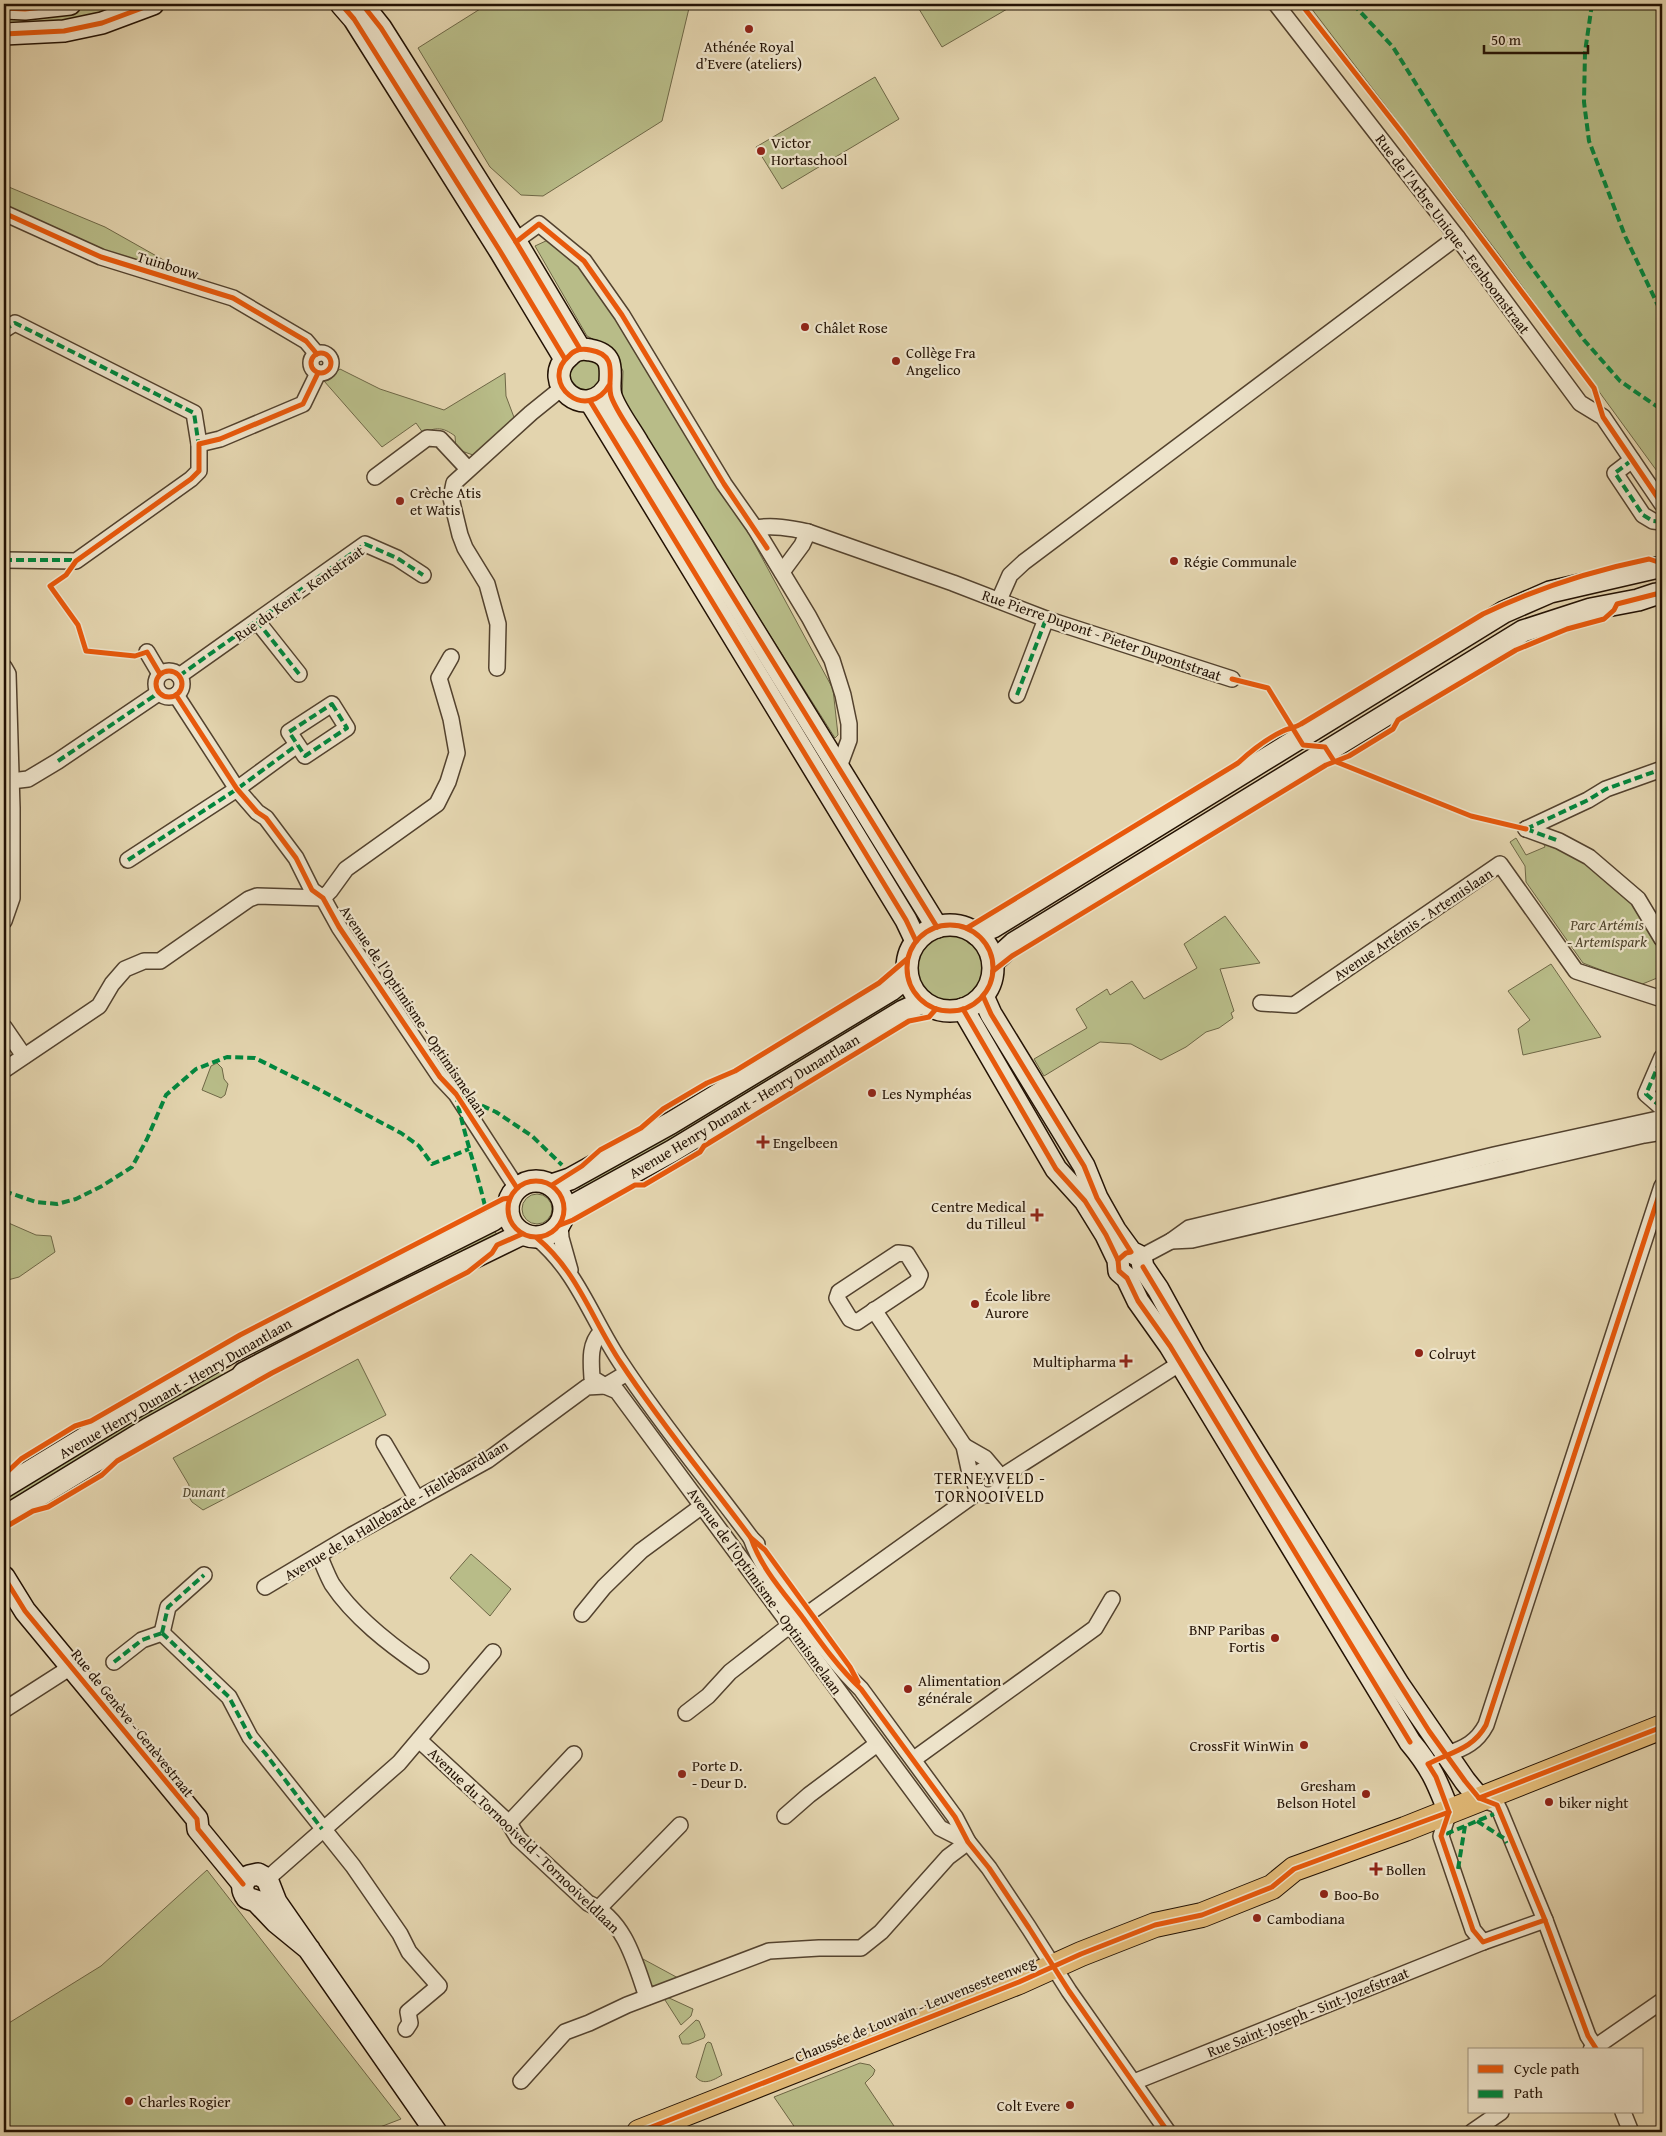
<svg xmlns="http://www.w3.org/2000/svg" width="1666" height="2136" viewBox="0 0 1666 2136" font-family="'Gentium Book Plus',serif">
  <style>
    .green { fill: #b8bc88; stroke: #6e6746 }
    .lines { fill: none; stroke-linecap: round; stroke-linejoin: round }
    .street-casing { stroke: #53422e; stroke-width: 18 }
    .secondary-casing { stroke: #231204; stroke-width: 24 }
    .primary-casing { stroke: #231204; stroke-width: 26 }
    .street { stroke: #ede3ca; stroke-width: 15 }
    .secondary { stroke: #ede3ca; stroke-width: 21 }
    .primary { stroke: #e2ba77; stroke-width: 24 }
    .quiet { stroke: #00873e; stroke-width: 4; stroke-dasharray: 8 4; stroke-linecap: butt }
    .cycleway-casing { stroke: #ede3ca; stroke-width: 8 }
    .cycleway { stroke: #e8590c; stroke-width: 5 }
    .poi-dot { fill: #8f2418; stroke: #ede3ca; stroke-width: 2 }
    .labels { text-anchor: middle; dominant-baseline: central; stroke-width: 4.5; stroke-linejoin: round; paint-order: stroke }
    .poi-label { font-size: 15px; fill: #231204; stroke: #ede3ca; text-anchor: start }
    .street-label { font-size: 15px; fill: #231204; stroke: #ede3ca }
    .park-label { font-size: 15px; font-style: italic; fill: #50452c; stroke: #ede3ca }
    .neighbourhood-label { font-size: 16px; letter-spacing: 1px; fill: #231204; stroke: #ede3ca }
  </style>
  <rect width="100%" height="100%" fill="#e3d4ae"/>
  <filter id="stains"><feTurbulence type="fractalNoise" baseFrequency=".004" numOctaves="4"/><feColorMatrix values="0 0 0 0 .2 0 0 0 0 .09 0 0 0 0 .02 0 0 0 .5 -.17"/></filter>
  <radialGradient id="worn" r=".72"><stop offset=".6" stop-color="#630" stop-opacity="0"/><stop offset="1" stop-color="#630" stop-opacity=".3"/></radialGradient>
  <g class="green">
    <polygon points="91,4 143,4 128,10 4,30 4,13 72,8"/>
    <polygon points="488,4 690,4 662,121 543,196 521,195 490,167 418,48"/>
    <polygon points="916,4 1013,4 1014,5 942,47"/>
    <polygon points="1308,4 1662,4 1662,478 1498,253"/>
    <polygon points="875,77 899,119 782,189 756,147"/>
    <polygon points="4,185 105,227 199,280 86,244 4,208"/>
    <polygon points="548,240 583,268 623,327 748,532 833,689 838,735 835,738 622,401 623,371 612,349 587,336 535,246"/>
    <polygon points="581,357 598,361 604,378 587,393 571,386 568,369"/>
    <path d="M 340,369 L 380,389 L 444,410 L 505,373 L 506,396 L 515,420 L 473,455 L 456,449 L 455,436 C 443,427 436,427 423,433 L 416,423 L 382,447 L 324,381 Z"/>
    <polygon points="1516,838 1526,855 1545,847 1541,838 1557,845 1601,875 1634,905 1659,945 1662,954 1662,976 1640,985 1583,963 1526,882 1525,866 1510,842"/>
    <polygon points="1225,916 1260,963 1220,969 1234,1011 1231,1013 1233,1018 1219,1028 1206,1032 1186,1047 1161,1060 1131,1044 1100,1042 1044,1076 1034,1059 1087,1028 1076,1009 1107,989 1110,995 1132,981 1144,999 1197,968 1184,944"/>
    <circle cx="949" cy="968" r="35"/>
    <polygon points="1551,964 1601,1037 1523,1055 1518,1029 1530,1020 1508,991"/>
    <polygon points="902,989 909,1000 583,1195 575,1181"/>
    <polygon points="217,1063 222,1068 224,1079 228,1084 225,1095 221,1098 202,1090 211,1066"/>
    <circle cx="537" cy="1209" r="15"/>
    <polygon points="4,1221 36,1235 51,1236 55,1252 19,1277 4,1281"/>
    <polygon points="492,1224 498,1238 258,1360 251,1346"/>
    <polygon points="358,1359 386,1415 203,1510 192,1502 189,1497 189,1485 173,1458"/>
    <polygon points="220,1364 227,1378 8,1506 4,1499 4,1490"/>
    <polygon points="471,1554 511,1589 490,1616 450,1578"/>
    <polygon points="207,1870 401,2119 367,2132 4,2132 4,2026 101,1966"/>
    <polygon points="643,1959 680,1979 660,1986 652,1986 647,1977"/>
    <polygon points="667,1997 693,2009 691,2016 681,2025 665,2000"/>
    <polygon points="696,2020 699,2021 705,2035 704,2038 689,2044 682,2044 679,2036"/>
    <path d="M 708,2042 L 711,2043 L 722,2075 C 714,2080 703,2086 696,2077 L 706,2044 Z"/>
    <polygon points="860,2063 870,2065 875,2070 873,2075 865,2083 898,2132 798,2132 774,2097"/>
  </g>
  <g class="lines">
    <g class="street-casing">
      <g id="street">
        <polyline points="1276,4 1457,237 1580,403 1603,417 1662,504"/>
        <polyline points="4,213 101,257 233,298 306,341 317,354"/>
        <polyline points="507,247 539,224 584,261 622,315 724,484 755,528 809,617 832,660 843,695 849,724 849,740 839,767"/>
        <polyline points="4,330 15,323 194,413 199,444 199,471 191,479 76,561 4,560"/>
        <circle cx="321" cy="363" r="10"/>
        <polyline points="199,444 220,439 303,404 318,373"/>
        <polyline points="1632,460 1615,473 1643,515 1653,521 1662,522"/>
        <polyline points="375,477 427,438 440,439 468,469"/>
        <path d="M 755,528 C 773,525 790,528 808,532 L 953,583 L 1046,619 L 1232,679"/>
        <polyline points="782,572 802,545 808,532"/>
        <polyline points="999,600 1010,575 1024,562 1457,237"/>
        <polyline points="257,621 299,674"/>
        <polyline points="147,652 160,674"/>
        <polyline points="4,667 8,674 12,808 12,898 4,921"/>
        <polyline points="497,668 498,624 487,584 465,548 460,535 451,498 454,483 531,413 562,388"/>
        <circle cx="169" cy="684" r="13"/>
        <polyline points="179,676 365,544 397,558 423,575"/>
        <polyline points="176,695 237,789 257,812 266,818 296,858 312,890 323,898 339,927 440,1077 456,1094 517,1188"/>
        <polyline points="1017,695 1046,619"/>
        <polygon points="332,704 347,728 305,756 289,732"/>
        <polyline points="11,781 28,779 58,761 154,696 158,691"/>
        <polyline points="1526,829 1559,841 1589,857 1638,899 1662,939"/>
        <polyline points="1526,829 1588,800 1606,789 1662,769"/>
        <polyline points="128,860 237,789 297,745"/>
        <polyline points="1261,1003 1294,1005 1500,864 1576,971 1662,999"/>
        <polyline points="4,1027 24,1056"/>
        <polyline points="4,1070 99,1006 112,984 125,969 144,961 160,961 249,899 257,896 323,898 330,891 346,869 437,804 448,782 457,753 451,719 439,678 451,657"/>
        <polyline points="1661,1107 1646,1094 1662,1057"/>
        <polyline points="560,1225 561,1238 570,1270"/>
        <path d="M 537,1238 C 578,1272 592,1320 621,1363 C 661,1424 708,1480 751,1538 L 757,1544"/>
        <polyline points="1171,1241 1192,1240 1644,1135 1662,1132"/>
        <polygon points="898,1253 907,1254 920,1275 917,1282 857,1322 850,1319 837,1298 839,1292"/>
        <polyline points="1141,1257 1171,1241 1189,1228 1494,1155 1658,1119"/>
        <polyline points="874,1310 964,1446 969,1469 975,1483"/>
        <path d="M 601,1332 C 589,1344 591,1361 592,1378 L 605,1386 L 617,1391 L 940,1828 L 968,1842"/>
        <polyline points="384,1443 417,1499"/>
        <polyline points="964,1446 985,1458 996,1471"/>
        <circle cx="988" cy="1482" r="13"/>
        <polyline points="1001,1477 1187,1359"/>
        <path d="M 751,1538 C 761,1568 784,1593 803,1618 C 821,1643 838,1667 861,1689 L 955,1817 L 968,1842 L 989,1868 L 1029,1928 L 1069,1991 L 1168,2132"/>
        <path d="M 319,1555 C 323,1564 327,1575 332,1584 C 354,1617 389,1644 421,1666"/>
        <polyline points="265,1587 352,1535 488,1460 587,1387 605,1386 627,1373"/>
        <polyline points="582,1614 604,1587 641,1551 702,1506"/>
        <polyline points="802,1618 978,1492"/>
        <polyline points="162,1633 229,1697 250,1737 353,1866 400,1934 409,1952 439,1986 408,2012 410,2023 406,2029"/>
        <polyline points="162,1633 168,1607 204,1575"/>
        <polyline points="114,1662 142,1640 162,1633"/>
        <polyline points="4,1710 71,1667"/>
        <polyline points="686,1713 708,1696 730,1672 789,1626"/>
        <path d="M 419,1740 L 509,1823 L 518,1838 L 588,1903 C 625,1920 635,1962 647,1997"/>
        <path d="M 1447,1754 C 1465,1748 1477,1742 1486,1725 L 1662,1186"/>
        <polyline points="914,1759 1095,1628 1112,1599"/>
        <polyline points="1479,1798 1497,1805 1500,1811 1545,1920 1588,2036 1597,2050"/>
        <polyline points="1449,1812 1441,1836 1473,1930 1483,1942"/>
        <polyline points="785,1816 809,1795 877,1744"/>
        <polyline points="509,1823 574,1754"/>
        <polyline points="267,1879 399,1763 493,1652"/>
        <polyline points="599,1908 680,1825"/>
        <polyline points="1591,2050 1662,2001"/>
        <polyline points="521,2081 565,2032 589,2023 627,2005 769,1951 819,1948 861,1948 881,1932 948,1857 968,1842"/>
        <polyline points="1134,2082 1483,1942 1545,1920"/>
        <polyline points="1623,2112 1631,2132"/>
        <polyline points="1472,2132 1501,2112"/>
      </g>
    </g>
    <g class="secondary-casing">
      <g id="secondary">
        <polyline points="341,4 354,19 500,251 565,359"/>
        <polyline points="362,4 381,28 516,242 580,349"/>
        <polyline points="4,8 25,9 70,4"/>
        <polyline points="4,34 64,31 102,23 153,4"/>
        <path d="M 610,384 C 587,425 538,382 569,356 C 574,350 582,348 590,350 C 621,355 606,380 611,396 C 616,411 630,429 638,443 L 937,927"/>
        <polyline points="590,401 906,920 916,941"/>
        <circle cx="950" cy="968" r="43"/>
        <polyline points="976,934 993,927 1504,612 1550,592 1654,568"/>
        <polyline points="993,962 1014,943 1523,631 1591,609 1638,600 1656,594"/>
        <polyline points="983,996 991,1014 1084,1166 1097,1198 1115,1230 1131,1252 1141,1257 1143,1267 1158,1289 1194,1355 1399,1685 1465,1781 1479,1798"/>
        <path d="M 963,1009 L 1056,1169 L 1085,1201 L 1106,1235 L 1118,1260 L 1119,1271 L 1127,1278 L 1138,1301 L 1170,1346 L 1410,1742 C 1431,1767 1437,1781 1449,1812"/>
        <circle cx="536" cy="1209" r="28"/>
        <polyline points="552,1185 570,1179 671,1123 891,990 907,977"/>
        <polyline points="565,1210 672,1151 903,1011 923,1002"/>
        <polyline points="4,1487 139,1405 231,1352 493,1220 508,1209"/>
        <polyline points="4,1517 148,1429 240,1378 244,1373 340,1323 522,1234"/>
        <polyline points="4,1577 25,1611 197,1819 198,1829 243,1884"/>
        <path d="M 309,1949 L 276,1922 L 256,1901 L 247,1898 C 241,1890 241,1883 249,1876 L 258,1874 L 267,1879 L 276,1902 L 436,2132"/>
      </g>
    </g>
    <g class="primary-casing">
      <polyline id="primary" points="639,2132 1019,1982 1081,1954 1155,1925 1202,1915 1272,1887 1294,1869 1405,1829 1662,1727"/>
    </g>
    <use href="#street" class="street"/>
    <use href="#secondary" class="secondary"/>
    <use href="#primary" class="primary"/>
    <g class="quiet">
      <polyline points="1353,4 1393,47 1524,257 1584,340 1620,381 1662,410"/>
      <polyline points="1592,4 1585,52 1584,102 1589,141 1625,236 1662,314"/>
      <polyline points="4,330 15,323 194,413 199,447"/>
      <polyline points="1632,460 1615,473 1643,515 1653,521 1662,522"/>
      <polyline points="4,560 77,560"/>
      <polyline points="257,621 299,674"/>
      <polyline points="179,676 365,544 397,558 423,575"/>
      <polyline points="1017,695 1046,619"/>
      <polygon points="332,704 347,728 305,756 289,732"/>
      <polyline points="58,761 154,696 158,691"/>
      <polyline points="1526,829 1588,800 1606,789 1662,769"/>
      <polyline points="1526,829 1559,841"/>
      <polyline points="128,860 237,789 297,745"/>
      <polyline points="1661,1107 1646,1094 1662,1057"/>
      <polyline points="4,1191 36,1202 57,1204 76,1199 102,1186 132,1167 147,1139 166,1095 196,1069 227,1057 255,1058 318,1089 401,1133 419,1146 432,1164 469,1149"/>
      <path d="M 485,1206 C 476,1168 463,1132 456,1094 L 496,1112 L 532,1136 L 562,1165"/>
      <polyline points="162,1633 229,1697 250,1737 265,1753 322,1829"/>
      <polyline points="162,1633 168,1607 204,1575"/>
      <polyline points="114,1662 142,1640 162,1633"/>
      <polyline points="1477,1821 1505,1839 1507,1843"/>
      <polyline points="1446,1834 1494,1814"/>
      <polyline points="1458,1869 1465,1826"/>
    </g>
    <g class="cycleway-casing">
      <g id="cycleway">
        <polyline points="341,4 354,19 500,251 565,359"/>
        <polyline points="362,4 381,28 516,242 580,349"/>
        <polyline points="1301,4 1403,134 1594,388 1603,417 1662,504"/>
        <polyline points="4,8 25,9 70,4"/>
        <polyline points="4,34 64,31 102,23 153,4"/>
        <polyline points="4,213 101,257 233,298 306,341 317,354"/>
        <polyline points="516,242 539,224 584,261 622,315 724,484 767,548"/>
        <circle cx="321" cy="363" r="10"/>
        <path d="M 610,384 C 587,425 538,382 569,356 C 574,350 582,348 590,350 C 621,355 606,380 611,396 C 616,411 630,429 638,443 L 937,927"/>
        <polyline points="590,401 906,920 916,941"/>
        <circle cx="169" cy="684" r="13"/>
        <polyline points="160,674 147,652 135,656 86,651 78,625 50,586 66,575 76,561 191,479 199,471 199,444 220,439 303,404 318,373"/>
        <polyline points="1232,679 1268,688 1303,745 1325,747 1334,761 1471,816 1526,829"/>
        <polyline points="176,695 237,789 257,812 266,818 296,858 312,890 323,898 339,927 440,1077 456,1094 517,1188"/>
        <circle cx="950" cy="968" r="43"/>
        <path d="M 967,928 L 1238,763 C 1251,751 1266,739 1283,731 C 1289,728 1295,728 1301,724 L 1483,614 C 1537,588 1591,571 1649,559 L 1658,562"/>
        <polyline points="993,971 1012,956 1326,765 1349,756 1393,729 1398,720 1516,650 1567,629 1604,619 1614,610 1617,604 1656,594"/>
        <polyline points="983,996 991,1014 1084,1166 1097,1198 1131,1252 1126,1253 1118,1260"/>
        <polyline points="963,1009 1056,1169 1085,1201 1106,1235 1118,1260 1119,1271 1127,1278 1138,1301 1170,1346 1410,1742"/>
        <circle cx="536" cy="1209" r="28"/>
        <polyline points="552,1185 582,1166 600,1150 641,1128 663,1109 707,1083 735,1071 879,983 907,959"/>
        <polyline points="560,1225 573,1220 635,1185 644,1185 700,1152 704,1146 909,1021 929,1017 936,1009"/>
        <path d="M 537,1238 C 578,1272 592,1320 621,1363 C 661,1424 708,1480 751,1538 L 765,1550 L 850,1667 L 858,1682"/>
        <polyline points="1143,1267 1258,1458 1429,1731 1465,1781 1479,1798 1497,1805 1545,1920 1588,2036 1597,2050"/>
        <polyline points="4,1475 21,1459 75,1426 91,1421 240,1335 503,1199 510,1198"/>
        <polyline points="4,1528 33,1511 48,1507 102,1475 117,1461 272,1373 468,1272 492,1253 497,1245 522,1234"/>
        <path d="M 751,1538 C 761,1568 784,1593 803,1618 C 821,1643 838,1667 861,1689 L 955,1817 L 968,1842 L 989,1868 L 1029,1928 L 1069,1991 L 1168,2132"/>
        <polyline points="4,1577 25,1611 197,1819 198,1829 243,1884"/>
        <polyline points="1479,1798 1662,1727"/>
        <path d="M 1545,1920 L 1483,1942 L 1473,1930 L 1441,1836 L 1449,1812 L 1436,1777 L 1428,1764 C 1451,1752 1473,1749 1486,1725 L 1662,1186"/>
        <polyline points="639,2132 1019,1982 1081,1954 1155,1925 1202,1915 1272,1887 1294,1869 1449,1812"/>
      </g>
    </g>
    <use href="#cycleway" class="cycleway"/>
  </g>
  <g class="poi-dot">
    <circle cx="749" cy="29" r="5"/>
    <circle cx="761" cy="151" r="5"/>
    <circle cx="805" cy="327" r="5"/>
    <circle cx="896" cy="361" r="5"/>
    <circle cx="400" cy="501" r="5"/>
    <circle cx="1174" cy="561" r="5"/>
    <circle cx="872" cy="1093" r="5"/>
    <path d="M760.5 1134.5h5v5h5v5h-5v5h-5v-5h-5v-5h5z"/>
    <path d="M1034.5 1207.5h5v5h5v5h-5v5h-5v-5h-5v-5h5z"/>
    <circle cx="975" cy="1304" r="5"/>
    <circle cx="1419" cy="1353" r="5"/>
    <path d="M1123.5 1353.5h5v5h5v5h-5v5h-5v-5h-5v-5h5z"/>
    <circle cx="1275" cy="1638" r="5"/>
    <circle cx="908" cy="1689" r="5"/>
    <circle cx="1304" cy="1745" r="5"/>
    <circle cx="682" cy="1774" r="5"/>
    <circle cx="1366" cy="1794" r="5"/>
    <circle cx="1549" cy="1802" r="5"/>
    <path d="M1373.5 1861.5h5v5h5v5h-5v5h-5v-5h-5v-5h5z"/>
    <circle cx="1324" cy="1894" r="5"/>
    <circle cx="1257" cy="1918" r="5"/>
    <circle cx="129" cy="2101" r="5"/>
    <circle cx="1070" cy="2105" r="5"/>
  </g>
  <g class="labels">
    <g class="poi-label">
      <text x="749" y="46" text-anchor="middle">Athénée Royal<tspan x="749" dy="17">d’Evere (ateliers)</tspan></text>
      <text x="771" y="142">Victor<tspan x="771" dy="17">Hortaschool</tspan></text>
      <text x="815" y="327">Châlet Rose</text>
      <text x="906" y="352">Collège Fra<tspan x="906" dy="17">Angelico</tspan></text>
      <text x="410" y="492">Crèche Atis<tspan x="410" dy="17">et Watis</tspan></text>
      <text x="1184" y="561">Régie Communale</text>
      <text x="882" y="1093">Les Nymphéas</text>
      <text x="773" y="1142">Engelbeen</text>
      <text x="1026" y="1206" text-anchor="end">Centre Medical<tspan x="1026" dy="17">du Tilleul</tspan></text>
      <text x="985" y="1295">École libre<tspan x="985" dy="17">Aurore</tspan></text>
      <text x="1429" y="1353">Colruyt</text>
      <text x="1116" y="1361" text-anchor="end">Multipharma</text>
      <text x="1265" y="1629" text-anchor="end">BNP Paribas<tspan x="1265" dy="17">Fortis</tspan></text>
      <text x="918" y="1680">Alimentation<tspan x="918" dy="17">générale</tspan></text>
      <text x="1294" y="1745" text-anchor="end">CrossFit WinWin</text>
      <text x="692" y="1765">Porte D.<tspan x="692" dy="17">- Deur D.</tspan></text>
      <text x="1356" y="1785" text-anchor="end">Gresham<tspan x="1356" dy="17">Belson Hotel</tspan></text>
      <text x="1559" y="1802">biker night</text>
      <text x="1386" y="1869">Bollen</text>
      <text x="1334" y="1894">Boo-Bo</text>
      <text x="1267" y="1918">Cambodiana</text>
      <text x="139" y="2101">Charles Rogier</text>
      <text x="1060" y="2105" text-anchor="end">Colt Evere</text>
    </g>
    <g class="street-label">
      <text transform="translate(1453 234) rotate(53)">Rue de l'Arbre Unique - Eenboomstraat</text>
      <text transform="translate(168 265) rotate(17)">Tuinbouw</text>
      <text transform="translate(299 593) rotate(-35)">Rue du Kent - Kentstraat</text>
      <text transform="translate(1102 635) rotate(19)">Rue Pierre Dupont - Pieter Dupontstraat</text>
      <text transform="translate(1413 924) rotate(-34)">Avenue Artémis - Artemislaan</text>
      <text transform="translate(414 1011) rotate(56)">Avenue de l'Optimisme - Optimismelaan</text>
      <text transform="translate(744 1106) rotate(-31)">Avenue Henry Dunant - Henry Dunantlaan</text>
      <text transform="translate(175 1388) rotate(-30)">Avenue Henry Dunant - Henry Dunantlaan</text>
      <text transform="translate(396 1510) rotate(-31)">Avenue de la Hallebarde - Hellebaardlaan</text>
      <text transform="translate(765 1591) rotate(54)">Avenue de l'Optimisme - Optimismelaan</text>
      <text transform="translate(133 1723) rotate(51)">Rue de Genève - Genèvestraat</text>
      <text transform="translate(524 1840) rotate(44)">Avenue du Tornooiveld - Tornooiveldlaan</text>
      <text transform="translate(915 2009) rotate(-22)">Chaussée de Louvain - Leuvensesteenweg</text>
      <text transform="translate(1308 2012) rotate(-22)">Rue Saint-Joseph - Sint-Jozefstraat</text>
    </g>
    <g class="park-label">
      <text x="1607" y="924">Parc Artémis<tspan x="1607" dy="17">- Artemispark</tspan></text>
      <text x="204" y="1491">Dunant</text>
    </g>
    <g class="neighbourhood-label">
      <text x="990" y="1478">TERNEYVELD -<tspan x="990" dy="18">TORNOOIVELD</tspan></text>
    </g>
  </g>
  <rect width="1666" height="2136" fill="none" stroke="#e3d4ae" stroke-width="20"/>
  <rect x="5" y="5" width="1656" height="2126" fill="none" stroke="#231204" stroke-width="2.5"/>
  <rect x="10" y="10" width="1646" height="2116" fill="none" stroke="#231204"/>
  <rect x="1468" y="2048" width="175" height="65" fill="#ede3ca" stroke="#9c8f7b"/>
  <rect x="1478" y="2065" width="25" height="8" fill="#e8590c" stroke="#9c8f7b"/>
  <text x="1514" y="2074" font-size="15" fill="#231204">Cycle path</text>
  <rect x="1478" y="2090" width="25" height="8" fill="#00873e" stroke="#9c8f7b"/>
  <text x="1514" y="2098" font-size="15" fill="#231204">Path</text>
  <path d="M1484 45v8h104v-8" fill="none" stroke="#231204" stroke-width="2.5"/>
  <text x="1491" y="45" font-size="15" fill="#231204" stroke="#ede3ca" stroke-width="4" paint-order="stroke">50 m</text>
  <rect width="100%" height="100%" filter="url(#stains)"/>
  <rect width="100%" height="100%" fill="url(#worn)"/>
</svg>
